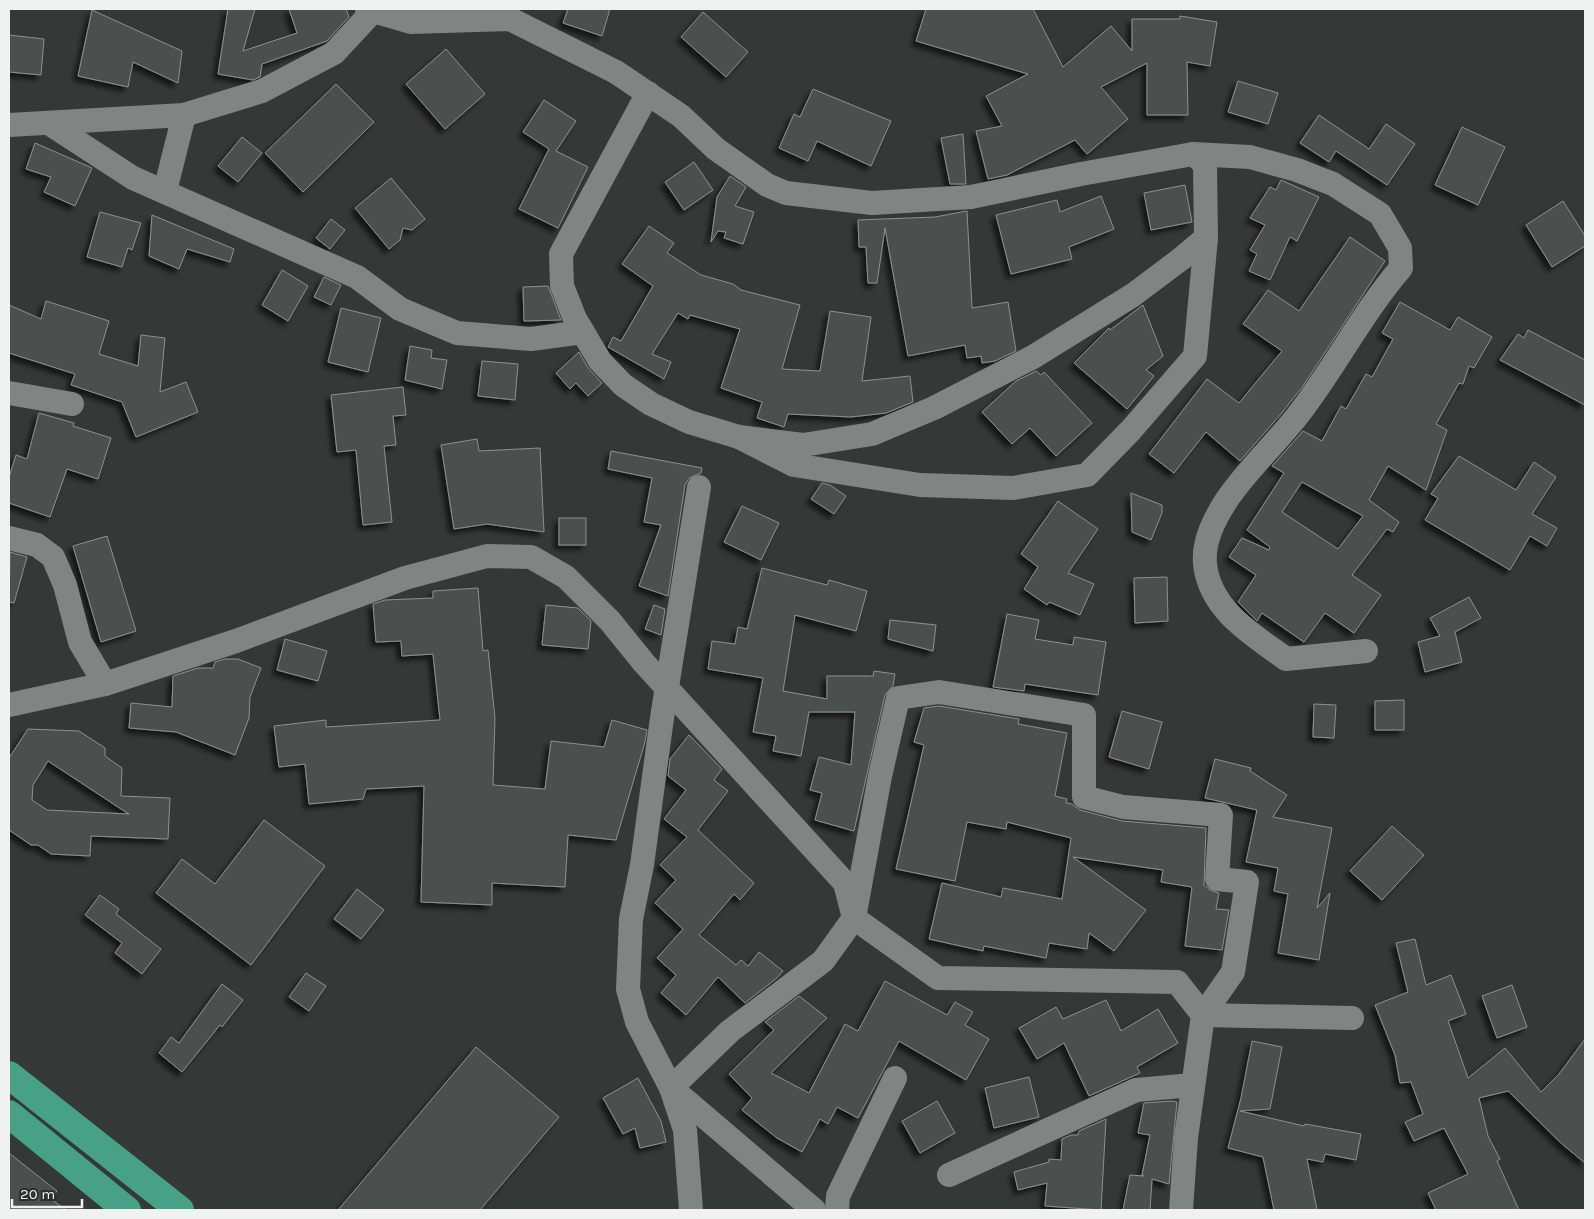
<svg xmlns="http://www.w3.org/2000/svg" width="1594" height="1219" viewBox="0 0 1594 1219" font-family="Karla,sans-serif">
  <style>
    .building { fill: #4b504e; stroke: #8c918f; fill-rule: evenodd; filter: url(#shadow) }
    .lines { fill: none; stroke-linecap: round; stroke-linejoin: round }
    .minor { stroke: #808583; stroke-width: 24 }
    .highway { stroke: #46a186; stroke-width: 28 }
  </style>
  <defs>
    <filter id="shadow"><feDropShadow dx="-4.5" dy="4.5" stdDeviation="2.5" flood-color="#0009"/></filter>
  </defs>
  <rect width="100%" height="100%" fill="#343836"/>
  <g class="building">
    <polygon points="228,9 255,9 243,51 297,33 289,9 346,9 349,17 327,41 262,64 260,77 253,80 218,74"/>
    <polygon points="568,9 610,9 602,36 563,23"/>
    <polygon points="926,9 1033,9 1063,67 1111,26 1132,51 1132,19 1180,19 1180,16 1217,22 1210,66 1187,62 1188,115 1147,115 1147,63 1101,87 1128,119 1087,154 1075,140 1007,175 988,179 976,131 1002,126 986,96 1028,74 916,41"/>
    <polygon points="92,10 182,51 178,83 133,62 128,87 78,76"/>
    <polygon points="703,12 748,52 726,77 681,37"/>
    <polygon points="9,35 44,39 41,75 9,72"/>
    <polygon points="446,49 485,94 445,129 406,84"/>
    <polygon points="1238,81 1278,93 1268,124 1228,112"/>
    <polygon points="336,84 374,122 303,192 265,153"/>
    <polygon points="813,89 891,121 871,166 817,141 808,161 779,148 794,114 800,117"/>
    <polygon points="544,100 576,121 556,151 588,167 558,228 519,209 549,149 523,132"/>
    <polygon points="1319,115 1369,149 1386,124 1415,144 1387,185 1336,151 1329,162 1300,143"/>
    <polygon points="1462,127 1505,147 1478,205 1435,185"/>
    <polygon points="963,134 966,184 950,184 941,138"/>
    <polygon points="242,137 262,153 238,182 218,166"/>
    <polygon points="35,143 92,168 75,206 44,192 51,177 26,169"/>
    <polygon points="694,162 713,190 684,210 665,182"/>
    <polygon points="730,176 746,187 735,206 754,212 743,244 724,238 726,232 718,231 711,242 717,197"/>
    <polygon points="391,178 425,219 412,230 403,228 400,240 389,249 355,208"/>
    <polygon points="1281,180 1319,197 1297,241 1290,237 1270,280 1249,271 1257,254 1250,250 1265,225 1250,218 1270,187 1276,190"/>
    <polygon points="1185,185 1192,222 1151,230 1144,193"/>
    <polygon points="1101,196 1114,229 1069,247 1072,259 1011,274 996,215 1057,200 1060,212"/>
    <polygon points="1563,201 1585,236 1585,246 1552,267 1526,225"/>
    <polygon points="967,211 972,308 1008,302 1016,351 995,361 982,363 981,356 967,358 965,345 908,356 885,228 877,283 868,283 866,247 859,247 858,220 935,217"/>
    <polygon points="100,212 141,223 132,250 128,248 122,267 87,257"/>
    <polygon points="152,215 234,249 230,262 187,249 179,269 149,256"/>
    <polygon points="331,219 345,230 330,249 316,238"/>
    <polygon points="649,226 674,243 667,253 701,275 733,284 741,290 800,305 782,369 820,371 830,311 871,317 862,381 910,376 913,402 886,413 851,417 788,414 784,427 757,418 762,402 721,388 740,329 690,315 688,319 678,313 652,354 671,362 664,379 608,347 613,337 621,341 653,286 622,264"/>
    <polygon points="1350,237 1385,261 1303,386 1281,414 1240,461 1206,432 1174,473 1149,454 1207,379 1239,403 1282,351 1243,324 1268,290 1299,311"/>
    <polygon points="282,270 308,286 288,321 262,305"/>
    <polygon points="324,277 341,285 331,305 314,297"/>
    <polygon points="548,286 561,320 524,321 523,287"/>
    <polygon points="46,301 109,321 99,354 138,366 141,335 165,338 160,392 186,382 198,412 136,437 122,402 71,385 75,374 9,353 9,305 41,319"/>
    <path d="M 1400,302 L 1450,330 L 1458,317 L 1492,337 L 1474,368 L 1469,366 L 1463,384 L 1459,383 L 1436,424 L 1447,430 L 1426,490 L 1388,466 L 1369,500 L 1399,522 L 1393,532 L 1387,529 L 1352,575 L 1381,595 L 1354,633 L 1325,613 L 1304,642 L 1262,613 L 1257,621 L 1238,602 L 1256,575 L 1229,557 L 1242,538 L 1269,550 L 1270,547 L 1247,530 L 1284,473 L 1272,466 L 1303,431 L 1322,441 L 1341,406 L 1346,409 L 1366,374 L 1372,377 L 1393,339 L 1382,333 ZM 1302,482 L 1363,516 L 1338,549 L 1282,512 Z"/>
    <polygon points="1143,305 1163,356 1146,370 1154,376 1127,409 1074,363 1109,328 1110,330"/>
    <polygon points="341,308 381,318 368,372 328,362"/>
    <polygon points="1528,330 1585,360 1585,405 1500,360 1518,334 1524,338"/>
    <polygon points="410,346 432,350 431,358 447,360 442,389 405,380"/>
    <polygon points="579,352 588,368 602,383 588,396 576,383 570,389 556,373"/>
    <polygon points="482,361 518,364 515,400 478,396"/>
    <polygon points="1036,371 1041,375 1044,372 1092,423 1056,456 1030,428 1012,444 982,412 1016,381"/>
    <polygon points="403,387 406,415 393,416 396,445 384,446 392,522 363,525 356,450 337,452 331,395"/>
    <polygon points="39,413 74,423 73,426 111,438 98,479 67,469 50,517 9,503 9,477 16,455 27,459"/>
    <polygon points="477,439 479,451 540,448 544,532 487,524 454,529 441,445"/>
    <polygon points="611,451 702,468 701,473 689,478 685,485 668,596 639,586 661,525 644,522 652,478 608,469"/>
    <polygon points="1459,456 1516,490 1534,462 1556,477 1532,514 1557,528 1547,546 1530,536 1510,570 1425,520 1438,498 1431,494"/>
    <polygon points="822,483 830,485 846,496 834,514 811,499"/>
    <polygon points="1131,493 1162,505 1162,513 1151,540 1132,532"/>
    <polygon points="1058,501 1098,529 1068,573 1094,584 1080,615 1049,602 1047,605 1024,589 1038,567 1021,554"/>
    <polygon points="742,506 779,523 761,560 724,542"/>
    <rect x="559" y="518" width="27" height="27"/>
    <polygon points="107,536 136,631 101,642 73,546"/>
    <polygon points="10,552 27,557 14,603 9,602"/>
    <polygon points="762,568 827,585 829,580 867,591 856,631 795,615 783,691 827,699 827,676 873,676 874,671 895,674 893,686 885,695 854,831 815,820 822,793 810,790 819,757 851,765 855,712 809,712 801,756 773,751 776,736 753,732 763,678 708,669 712,641 735,644 738,627 747,629"/>
    <polygon points="1167,577 1168,621 1135,623 1134,578"/>
    <polygon points="478,588 483,651 488,650 495,718 493,785 545,789 551,741 604,747 612,720 647,730 645,742 616,840 568,835 565,887 492,883 492,905 421,902 424,786 366,789 363,799 309,804 305,764 279,767 274,726 326,720 326,727 440,720 433,654 402,656 401,641 376,642 373,604 385,600 433,598 433,591"/>
    <polygon points="1469,597 1481,618 1455,632 1462,662 1425,672 1418,642 1440,636 1430,618"/>
    <polygon points="546,605 578,608 591,621 588,649 542,645"/>
    <polygon points="654,605 665,609 661,635 645,629"/>
    <polygon points="1007,614 1039,620 1035,639 1073,645 1074,637 1106,642 1098,695 1025,684 1024,691 993,687"/>
    <polygon points="890,620 936,625 933,651 888,639"/>
    <polygon points="285,639 327,651 318,681 277,670"/>
    <polygon points="225,659 238,659 261,668 250,697 249,718 235,755 176,732 129,728 131,703 172,707 173,676 198,668 213,668 215,662"/>
    <polygon points="1404,700 1404,730 1375,730 1375,701"/>
    <polygon points="1314,704 1336,705 1334,738 1313,737"/>
    <polygon points="939,706 1019,719 1018,724 1067,733 1055,796 1067,799 1066,803 1072,804 1080,810 1122,821 1206,828 1204,885 1210,890 1219,893 1216,909 1229,910 1222,950 1185,946 1192,887 1161,882 1163,870 1073,857 1146,910 1114,951 1089,933 1087,949 1049,943 1046,958 984,946 983,951 929,939 942,883 1001,897 1003,888 1062,899 1071,838 1007,822 1006,829 967,822 955,881 896,869 924,745 914,742 924,708"/>
    <polygon points="1122,711 1162,722 1149,769 1109,757"/>
    <path d="M 28,729 L 79,731 L 105,748 L 105,756 L 122,768 L 121,796 L 170,798 L 168,839 L 91,836 L 90,856 L 51,854 L 38,845 L 31,845 L 9,830 L 9,758 ZM 48,761 L 121,809 L 129,814 L 47,810 L 32,800 L 33,785 Z"/>
    <polygon points="689,735 722,769 714,780 728,791 698,830 754,883 740,900 734,894 699,935 736,965 741,960 748,966 759,952 783,971 777,978 745,1003 718,977 686,1015 661,993 676,975 657,958 683,929 655,903 676,880 660,865 687,837 664,819 686,790 668,776 670,759"/>
    <polygon points="1215,759 1251,768 1250,771 1287,795 1273,817 1332,828 1317,908 1330,893 1319,960 1278,953 1288,894 1274,891 1278,868 1246,862 1257,810 1205,798"/>
    <polygon points="264,820 325,866 251,965 156,893 182,859 215,884"/>
    <polygon points="1392,826 1424,855 1382,900 1350,871"/>
    <polygon points="357,889 384,910 361,939 334,919"/>
    <polygon points="100,895 119,909 116,914 161,949 142,974 115,953 122,943 85,915"/>
    <polygon points="1415,939 1426,985 1451,975 1466,1014 1448,1021 1468,1078 1505,1048 1541,1092 1559,1074 1585,1039 1585,1163 1562,1144 1508,1091 1479,1098 1488,1136 1500,1159 1497,1161 1519,1210 1436,1210 1428,1193 1468,1174 1444,1128 1414,1141 1405,1122 1423,1114 1411,1082 1400,1083 1395,1055 1375,1005 1408,992 1396,943"/>
    <polygon points="306,973 326,986 309,1011 289,997"/>
    <polygon points="885,981 947,1015 955,1002 973,1012 965,1025 989,1039 966,1080 899,1041 858,1118 837,1107 828,1124 820,1119 802,1152 777,1138 742,1110 752,1098 729,1074 774,1030 765,1022 799,996 827,1018 771,1073 809,1093 845,1024 858,1031"/>
    <polygon points="222,984 243,1000 222,1027 220,1025 182,1072 159,1053 171,1037 179,1043"/>
    <polygon points="1512,985 1527,1027 1497,1038 1482,996"/>
    <polygon points="1106,1000 1121,1031 1158,1009 1178,1043 1137,1067 1140,1073 1089,1096 1064,1043 1037,1059 1019,1028 1056,1007 1063,1019"/>
    <polygon points="1252,1041 1282,1047 1270,1109 1240,1111 1304,1126 1305,1124 1361,1134 1356,1160 1325,1154 1323,1162 1307,1159 1317,1210 1274,1210 1263,1157 1228,1148 1241,1098"/>
    <polygon points="476,1047 559,1117 480,1210 338,1210"/>
    <polygon points="1029,1077 1039,1117 994,1128 985,1088"/>
    <polygon points="638,1078 661,1121 666,1142 640,1148 635,1128 623,1134 603,1098"/>
    <polygon points="937,1101 955,1133 920,1153 902,1121"/>
    <polygon points="1172,1101 1177,1102 1169,1184 1152,1179 1150,1210 1123,1210 1130,1175 1144,1176 1142,1175 1150,1135 1138,1133 1144,1103"/>
    <polygon points="1106,1119 1101,1210 1045,1206 1047,1183 1018,1190 1014,1172 1049,1162 1049,1159 1061,1160 1062,1139 1071,1135 1078,1135 1079,1131"/>
    <polygon points="9,1153 57,1191 51,1199 66,1210 9,1210"/>
  </g>
  <g class="lines">
    <g class="minor">
      <polyline points="373,11 411,22 510,19 616,72 681,116 716,149 767,185 786,193 872,203 971,197 1081,174 1193,154 1205,164 1206,238 1195,356 1131,430 1087,475 1013,488 920,485 794,465 739,437"/>
      <polyline points="648,93 561,254 562,286 575,319 600,361 623,385 651,404 689,422 739,437 803,445 872,434 934,408 1033,357 1133,295 1181,259 1206,238"/>
      <polyline points="50,124 133,178 357,277 400,309 457,333 531,339 583,332"/>
      <polyline points="9,125 184,115 262,91 334,53 373,11 367,9"/>
      <path d="M 1193,154 L 1250,157 L 1297,170 L 1333,184 L 1380,214 L 1400,248 L 1401,268 C 1363,312 1336,365 1301,411 C 1278,442 1248,468 1226,501 C 1214,520 1203,541 1205,564 C 1210,610 1252,634 1286,659 L 1366,651"/>
      <polyline points="165,191 184,115"/>
      <polyline points="9,393 72,404"/>
      <polyline points="9,538 37,545 53,557 65,585 80,642 105,684"/>
      <polyline points="9,705 105,684 236,641 405,578 487,556 531,557 566,577 610,621 644,663 845,883 854,918 823,961 730,1031 671,1088 814,1210"/>
      <polyline points="1203,1015 1352,1018"/>
      <polyline points="949,1175 1136,1090 1193,1085"/>
      <polyline points="691,1210 685,1130 671,1088 637,1022 628,989 631,919 642,865 662,718 699,487"/>
      <polyline points="837,1210 838,1196 895,1078"/>
      <polyline points="1181,1210 1186,1138 1203,1015 1177,982 938,978 854,918 880,776 898,698 939,692 1084,715 1084,797 1123,807 1221,815 1217,879 1247,882 1233,972 1203,1015"/>
    </g>
    <g class="highway">
      <polyline points="9,1075 180,1210"/>
      <polyline points="9,1114 127,1210"/>
    </g>
  </g>
  <rect width="1594" height="1219" fill="none" stroke="#eff2f1" stroke-width="20"/>
  <path d="M12 1199v8h70v-8" fill="none" stroke="#eff2f1" stroke-width="2.5"/>
  <text x="20" y="1199" font-size="15" fill="#eff2f1" stroke="#2a2e2c" stroke-width="4" paint-order="stroke">20 m</text>
</svg>
